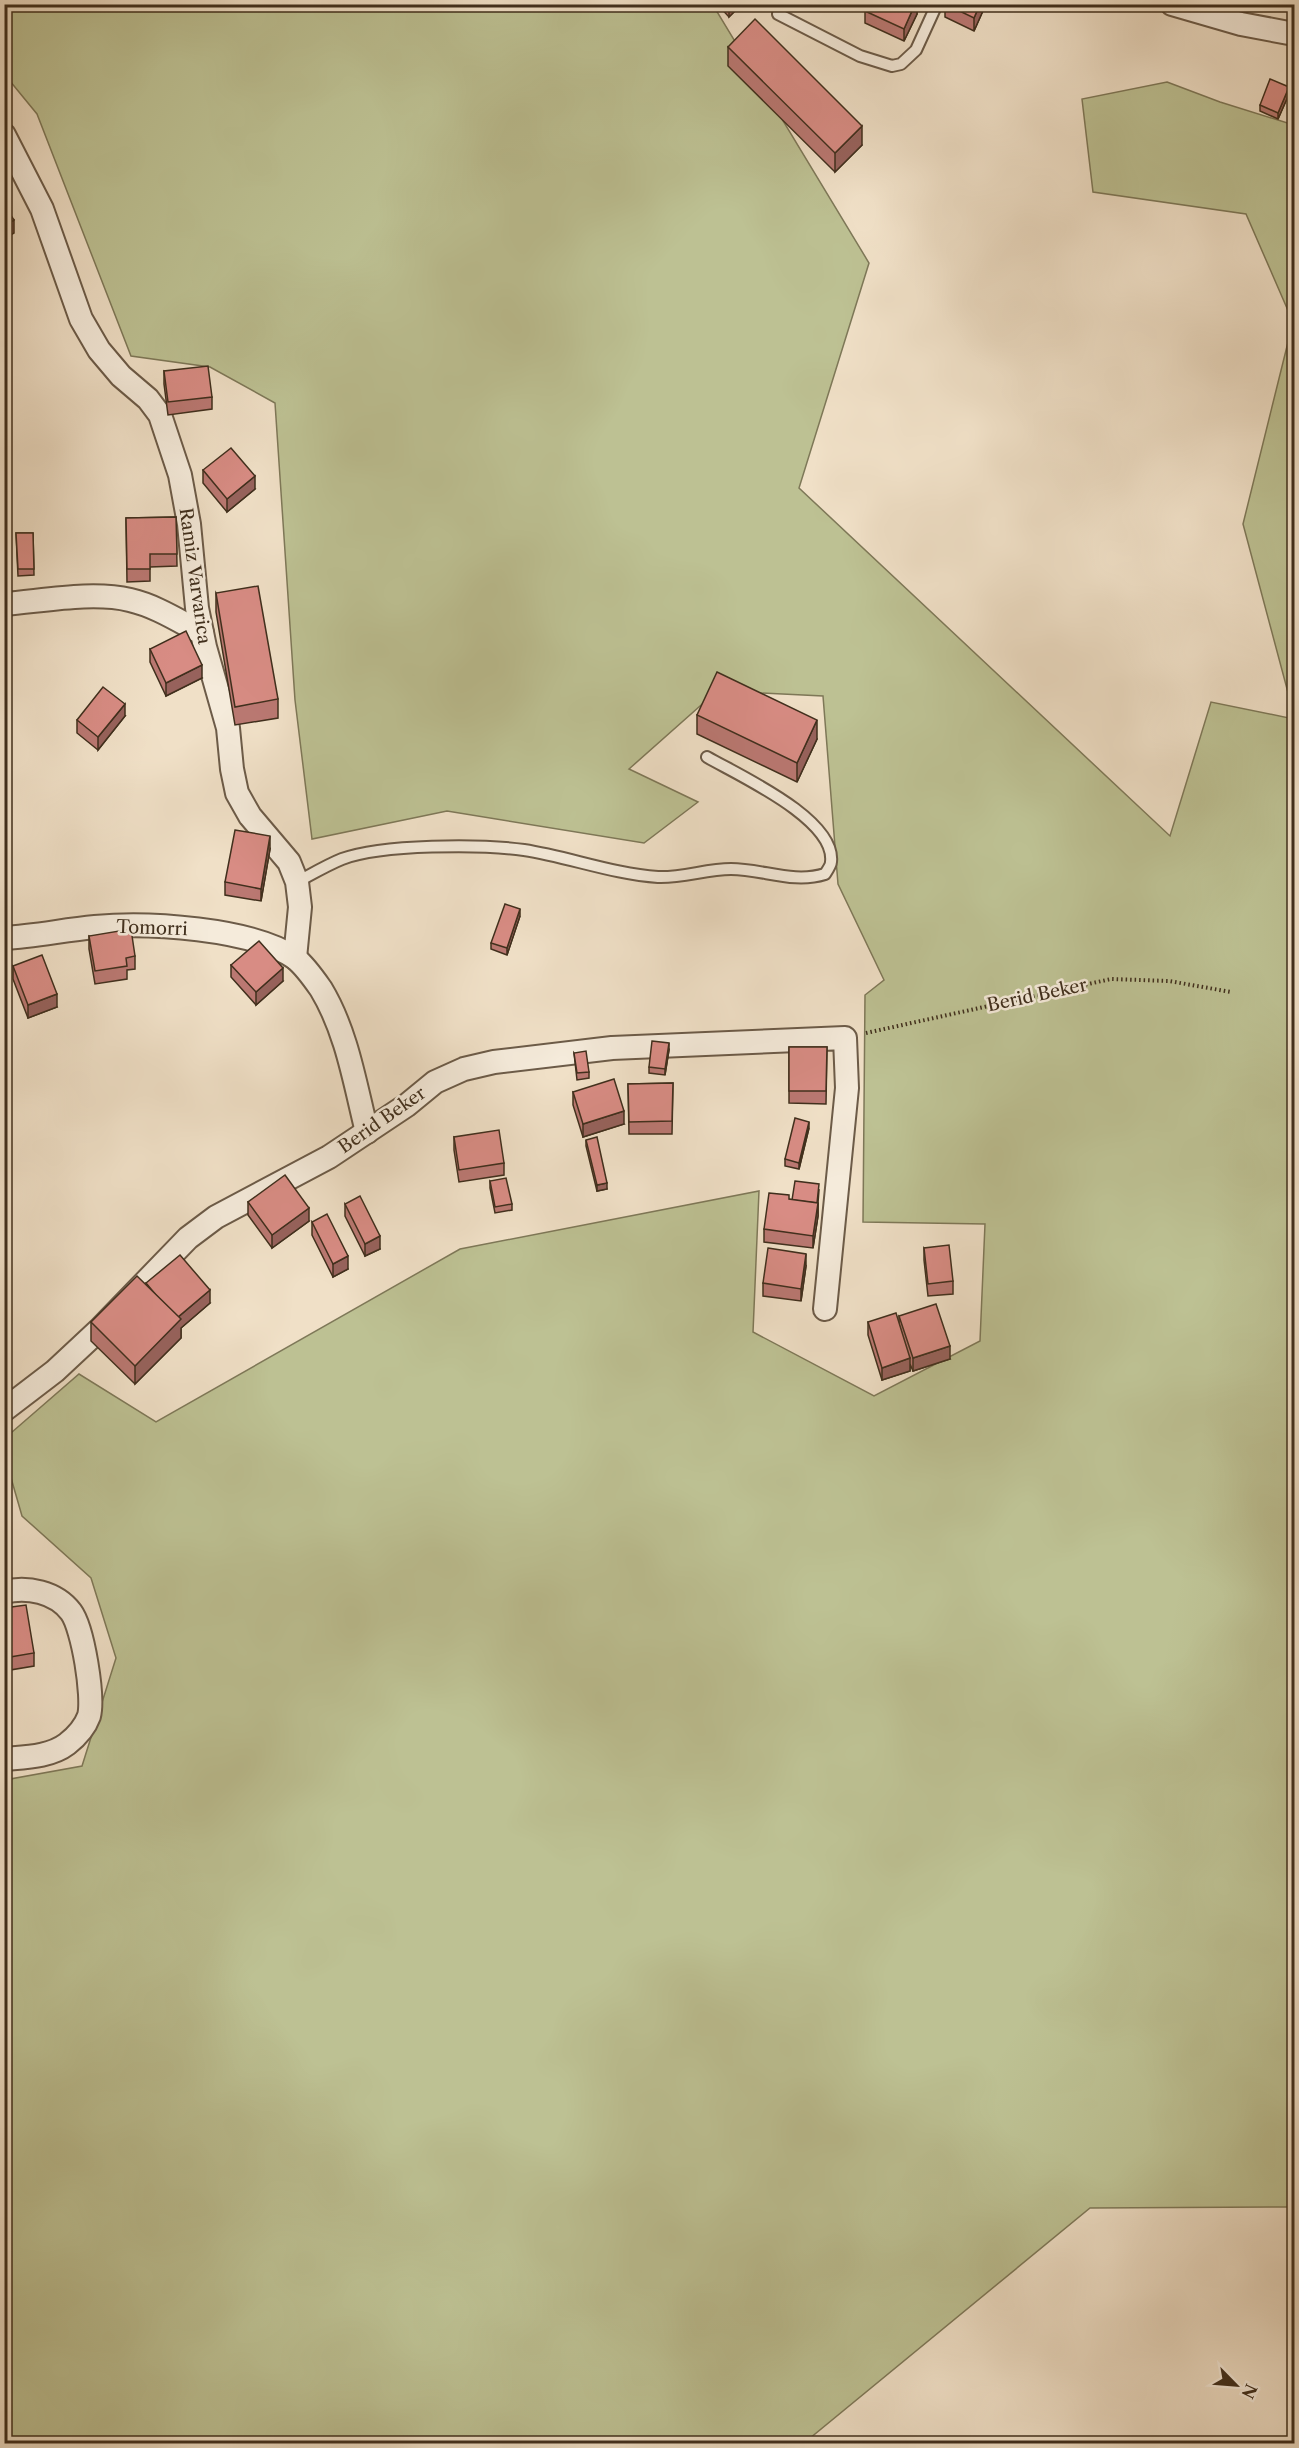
<svg xmlns="http://www.w3.org/2000/svg" width="1299" height="2448" viewBox="0 0 1299 2448" font-family="'Libre Caslon Text',serif">
  <style>
    .green { fill: #bdc193; stroke: #7e7858; stroke-width: 1.5 }
    .lines { fill: none; stroke-linecap: round; stroke-linejoin: round }
    .service-casing { stroke: #6c5b48; stroke-width: 14 }
    .minor-casing { stroke: #6c5b48; stroke-width: 26 }
    .path { stroke: #402f1d; stroke-width: 4; stroke-dasharray: 1.5 3; stroke-linecap: butt }
    .service { stroke: #f5ebdb; stroke-width: 10 }
    .minor { stroke: #f5ebdb; stroke-width: 22 }
    .wall { fill: #ba7872; stroke: #402f1d; stroke-width: 1.5 }
    .shaded-wall { fill: #97625c; stroke: #402f1d; stroke-width: 1.5 }
    .building { fill: #d88c84; stroke: #402f1d; stroke-width: 1.5 }
    .labels { text-anchor: middle; dominant-baseline: central; stroke-width: 5; stroke-linejoin: round; paint-order: stroke }
    .street-label { font-size: 18px; fill: #402f1d; stroke: #f5ebdb }
  </style>
  <rect width="100%" height="100%" fill="#f0e0c7"/>
  <filter id="stains"><feTurbulence type="fractalNoise" baseFrequency=".00333" numOctaves="4"/><feColorMatrix values="0 0 0 0 .2 0 0 0 0 .09 0 0 0 0 .02 0 0 0 .5 -.17"/></filter>
  <radialGradient id="worn" r=".72"><stop offset=".6" stop-color="#630" stop-opacity="0"/><stop offset="1" stop-color="#630" stop-opacity=".3"/></radialGradient>
  <g class="green">
    <polygon points="5,5 713,5 869,263 799,488 1170,836 1211,702 1294,719 1294,2207 1090,2208 804,2443 5,2443 5,1780 82,1766 116,1658 91,1578 22,1516 5,1457 4,1439 79,1374 156,1422 460,1249 759,1191 753,1332 874,1396 980,1341 985,1224 863,1222 865,995 884,980 838,884 823,696 717,691 629,769 698,802 644,843 447,811 312,839 295,700 275,403 210,367 131,356 37,114 5,75"/>
    <polygon points="1167,82 1220,102 1294,125 1294,715 1243,524 1293,322 1246,214 1093,192 1082,99"/>
  </g>
  <g class="lines">
    <g class="service-casing">
      <g id="service">
        <polyline points="778,14 860,56 892,66 901,64 916,50 937,4"/>
        <path d="M 297,882 C 312,874 327,865 342,859 C 382,844 481,844 524,850 C 569,857 613,874 658,877 C 683,878 706,869 731,869 C 763,869 793,884 825,874 C 827,871 831,865 831,862 C 836,819 738,775 707,757"/>
      </g>
    </g>
    <g class="minor-casing">
      <g id="minor">
        <polyline points="1172,4 1241,24 1294,34"/>
        <polyline points="4,135 42,209 81,319 99,350 121,376 148,399 160,415 180,475 189,524 197,608 205,647 228,728 232,769 237,793 250,816 289,862 297,882 300,907 295,958"/>
        <path d="M 4,604 C 43,601 92,591 130,600 C 156,606 179,621 202,633"/>
        <path d="M 4,938 C 35,936 64,930 95,927 C 147,922 251,928 295,958 C 305,966 314,979 321,989 C 347,1032 355,1084 367,1132"/>
        <polyline points="4,1410 55,1371 100,1329 188,1238 216,1217 329,1157 407,1105 435,1082 464,1069 494,1062 612,1048 845,1038 847,1088 825,1309"/>
        <path d="M 4,1592 C 27,1586 56,1592 71,1612 C 83,1628 94,1697 89,1716 C 85,1727 76,1737 67,1744 C 50,1757 25,1757 4,1759"/>
      </g>
    </g>
    <polyline class="path" points="866,1033 1111,979 1169,981 1231,992"/>
    <use href="#service" class="service"/>
    <use href="#minor" class="minor"/>
  </g>
  <g class="wall">
    <polygon points="717,4 742,4 729,17"/>
    <polygon points="917,4 917,14 904,41 865,23 865,11"/>
    <polygon points="945,4 986,4 974,31 945,17"/>
    <polygon points="728,47 862,145 835,172 728,66"/>
    <polygon points="1289,94 1278,119 1260,111 1260,105"/>
    <polygon points="164,371 212,397 212,409 168,415 164,384"/>
    <polygon points="203,470 255,489 227,512 203,483"/>
    <polygon points="176,517 177,566 150,567 150,581 127,582 126,518"/>
    <polygon points="16,533 33,533 34,575 18,576"/>
    <polygon points="216,593 278,699 278,718 235,725 216,612"/>
    <polygon points="150,649 202,678 166,696 150,662"/>
    <polygon points="697,715 817,739 797,782 697,734"/>
    <polygon points="125,716 98,750 77,733 77,720"/>
    <polygon points="270,849 261,901 225,895 225,882"/>
    <polygon points="520,916 507,955 491,949 491,943"/>
    <polygon points="89,936 135,956 135,969 127,970 127,979 95,984 89,949"/>
    <polygon points="231,965 283,981 256,1005 231,977"/>
    <polygon points="13,966 57,1007 28,1018 13,979"/>
    <polygon points="789,1047 827,1047 826,1104 789,1103"/>
    <polygon points="669,1050 665,1075 649,1073 649,1067"/>
    <polygon points="574,1053 589,1072 589,1078 577,1080"/>
    <polygon points="673,1083 672,1134 629,1134 628,1084"/>
    <polygon points="573,1092 624,1124 583,1137 573,1105"/>
    <polygon points="809,1128 799,1169 785,1166 785,1159"/>
    <polygon points="454,1137 504,1163 504,1175 459,1182 454,1150"/>
    <polygon points="586,1140 607,1189 597,1191 586,1146"/>
    <polygon points="490,1181 512,1204 512,1210 495,1213 490,1188"/>
    <polygon points="819,1190 818,1203 818,1216 813,1248 764,1242 764,1229 789,1199 792,1200"/>
    <polygon points="248,1202 309,1221 272,1248 248,1215"/>
    <polygon points="345,1204 380,1249 365,1256 345,1216"/>
    <polygon points="312,1222 348,1269 333,1277 312,1235"/>
    <polygon points="924,1248 953,1281 953,1294 928,1296 924,1260"/>
    <polygon points="806,1266 801,1301 763,1296 763,1283"/>
    <polygon points="146,1283 210,1303 181,1328 181,1338 135,1384 91,1341 91,1322 146,1285"/>
    <polygon points="899,1316 950,1359 913,1371 910,1364 910,1371 882,1380 868,1335 868,1322 899,1323"/>
    <polygon points="4,1608 34,1653 34,1666 4,1671"/>
  </g>
  <g class="shaded-wall">
    <polygon points="729,4 742,4 729,17"/>
    <polygon points="915,4 917,4 917,14 904,41 904,29"/>
    <polygon points="980,4 986,4 974,31 974,18"/>
    <polygon points="1289,87 1289,94 1278,119 1278,113"/>
    <polygon points="862,126 862,145 835,172 835,153"/>
    <polygon points="14,220 14,233 4,239 4,226"/>
    <polygon points="255,476 255,489 227,512 227,499"/>
    <polygon points="7,533 7,546 4,565 4,553"/>
    <polygon points="202,665 202,678 166,696 166,683"/>
    <polygon points="125,704 125,716 98,750 98,737"/>
    <polygon points="817,720 817,739 797,782 797,763"/>
    <polygon points="270,836 270,849 261,901 261,889"/>
    <polygon points="520,909 520,916 507,955 507,948"/>
    <polygon points="283,968 283,981 256,1005 256,992"/>
    <polygon points="57,994 57,1007 28,1018 28,1005"/>
    <polygon points="669,1043 669,1050 665,1075 665,1069"/>
    <polygon points="624,1111 624,1124 583,1137 583,1124"/>
    <polygon points="809,1122 809,1128 799,1169 799,1163"/>
    <polygon points="607,1183 607,1189 597,1191 597,1185"/>
    <polygon points="818,1203 818,1216 813,1248 813,1236"/>
    <polygon points="309,1208 309,1221 272,1248 272,1235"/>
    <polygon points="380,1236 380,1249 365,1256 365,1244"/>
    <polygon points="806,1254 806,1266 801,1301 801,1289"/>
    <polygon points="348,1256 348,1269 333,1277 333,1264"/>
    <polygon points="210,1290 210,1303 181,1328 181,1338 135,1384 135,1366 176,1319"/>
    <polygon points="950,1346 950,1359 913,1371 913,1358"/>
    <polygon points="910,1358 910,1371 882,1380 882,1368"/>
  </g>
  <g class="building">
    <polygon points="868,4 915,4 904,29 865,11"/>
    <polygon points="945,4 980,4 974,18"/>
    <polygon points="755,19 862,126 835,153 728,47"/>
    <polygon points="1270,79 1289,87 1278,113 1260,105"/>
    <polygon points="4,205 14,220 4,226"/>
    <polygon points="208,366 212,397 168,402 164,371"/>
    <polygon points="231,448 255,476 227,499 203,470"/>
    <polygon points="176,517 177,554 150,554 150,569 127,569 126,518"/>
    <polygon points="4,533 7,533 4,553"/>
    <polygon points="16,533 33,533 34,569 18,569"/>
    <polygon points="258,586 278,699 235,707 216,593"/>
    <polygon points="186,631 202,665 166,683 150,649"/>
    <polygon points="717,672 817,720 797,763 697,715"/>
    <polygon points="103,687 125,704 98,737 77,720"/>
    <polygon points="235,830 270,836 261,889 225,882"/>
    <polygon points="505,904 520,909 507,948 491,943"/>
    <polygon points="131,929 135,956 126,958 127,966 95,971 89,936"/>
    <polygon points="259,941 283,968 256,992 231,965"/>
    <polygon points="42,955 57,994 28,1005 13,966"/>
    <polygon points="652,1041 669,1043 665,1069 649,1067"/>
    <polygon points="789,1047 827,1047 826,1091 789,1091"/>
    <polygon points="586,1051 589,1072 577,1073 574,1053"/>
    <polygon points="614,1079 624,1111 583,1124 573,1092"/>
    <polygon points="673,1083 672,1121 629,1122 628,1084"/>
    <polygon points="795,1118 809,1122 799,1163 785,1159"/>
    <polygon points="499,1130 504,1163 459,1170 454,1137"/>
    <polygon points="597,1137 607,1183 597,1185 586,1140"/>
    <polygon points="285,1175 309,1208 272,1235 248,1202"/>
    <polygon points="506,1178 512,1204 495,1207 490,1181"/>
    <polygon points="795,1181 819,1184 817,1203 792,1200"/>
    <polygon points="769,1193 789,1195 789,1199 818,1203 813,1236 764,1229"/>
    <polygon points="360,1196 380,1236 365,1244 345,1204"/>
    <polygon points="327,1214 348,1256 333,1264 312,1222"/>
    <polygon points="949,1245 953,1281 928,1284 924,1248"/>
    <polygon points="768,1248 806,1254 801,1289 763,1283"/>
    <polygon points="180,1255 210,1290 178,1317 156,1295 146,1283"/>
    <polygon points="137,1276 181,1319 135,1366 91,1322"/>
    <polygon points="936,1304 950,1346 913,1358 899,1316"/>
    <polygon points="896,1313 910,1358 882,1368 868,1322"/>
    <polygon points="26,1605 34,1653 4,1658 4,1608"/>
  </g>
  <g class="labels">
    <g class="street-label">
      <text transform="translate(195 576) rotate(82)">Ramiz Varvarica</text>
      <text transform="translate(152 928) rotate(2)">Tomorri</text>
      <text transform="translate(1037 995) rotate(-12)">Berid Beker</text>
      <text transform="translate(382 1120) rotate(-35)">Berid Beker</text>
    </g>
  </g>
  <rect width="1299" height="2448" fill="none" stroke="#f0e0c7" stroke-width="24"/>
  <rect x="6" y="6" width="1287" height="2436" fill="none" stroke="#402f1d" stroke-width="3"/>
  <rect x="12" y="12" width="1275" height="2424" fill="none" stroke="#402f1d" stroke-width="1.5"/>
  <g transform="translate(1236 2385) rotate(115)" stroke="#f5ebdb" stroke-width="4.5" paint-order="stroke">
  <path d="M0-4.5L10 22L0 15L-10 22Z" fill="#402f1d"/>
  <text y="-9" font-size="16" font-weight="bold" text-anchor="middle" fill="#402f1d">N</text>
  </g>
  <rect width="100%" height="100%" filter="url(#stains)"/>
  <rect width="100%" height="100%" fill="url(#worn)"/>
</svg>
